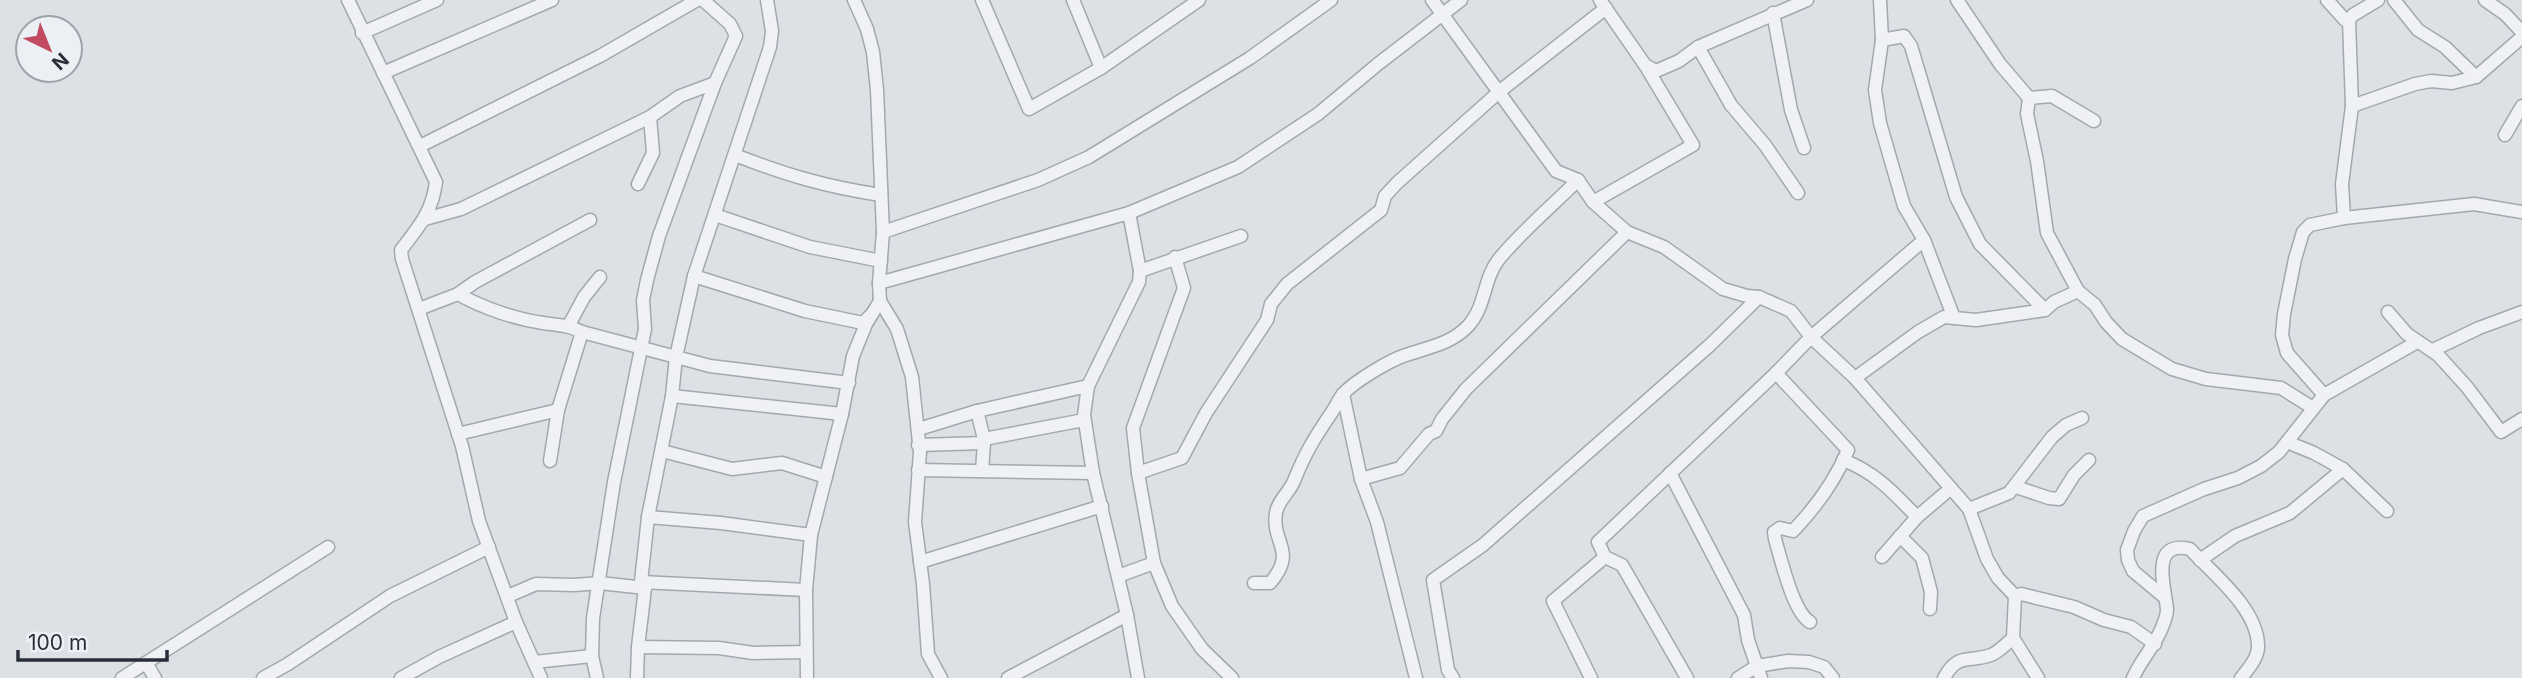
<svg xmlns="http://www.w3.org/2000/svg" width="2522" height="678" viewBox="0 0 2522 678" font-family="Inter,sans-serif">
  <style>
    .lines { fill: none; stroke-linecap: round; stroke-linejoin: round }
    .minor-casing { stroke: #a3a8af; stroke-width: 15 }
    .minor { stroke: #eff1f4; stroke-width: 12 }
  </style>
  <rect width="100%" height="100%" fill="#dde1e6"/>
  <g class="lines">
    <g class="minor-casing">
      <g id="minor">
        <path d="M 348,0 L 436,182 C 432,213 419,226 401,250 L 402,259 L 462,446 L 479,521 L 516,622 L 541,678"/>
        <polyline points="854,0 867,29 873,52 877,90 883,232 879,283 880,301 897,329 912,377 920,452 915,522 923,584 928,654 941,678"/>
        <polyline points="982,0 1029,109 1101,68 1199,0"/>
        <polyline points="1073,0 1101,68"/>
        <polyline points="1432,0 1556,171 1578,180 1593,202 1627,232 1664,247 1723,289 1747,296 1759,297 1791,311 1811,337 1855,378 1969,509 1987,559 1998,578 2015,596 2021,594 2074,607 2104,620 2131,627 2155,644"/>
        <polyline points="1880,0 1882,40 1875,90 1880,123 1904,206 1924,240 1954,318"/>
        <polyline points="1957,0 2000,64 2029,98 2027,114 2037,161 2047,233 2078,291 2095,305 2106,322 2122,339 2172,369 2206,379 2281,388 2313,408"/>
        <polyline points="2327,0 2345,20 2349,20 2353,15 2378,0"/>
        <polyline points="2394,0 2418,30 2445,47 2476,77"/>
        <polyline points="2485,0 2505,14 2522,32"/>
        <polyline points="1773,13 1791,110 1804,148"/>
        <polyline points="362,33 437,0"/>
        <polyline points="1882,40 1904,36 1911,46 1956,197 1980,244 2045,310"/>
        <polyline points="1698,47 1731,105 1765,145 1798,193"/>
        <polyline points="1645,65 1656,71 1679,61 1698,47 1807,0"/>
        <polyline points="383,73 552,0"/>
        <polyline points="2029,98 2052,96 2094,121"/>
        <polyline points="2352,106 2415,84 2431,81 2452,83 2476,77 2522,37"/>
        <polyline points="2505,135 2522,106"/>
        <polyline points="420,146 600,56 697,0"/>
        <path d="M 735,155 C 786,175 827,187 881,195"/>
        <polyline points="638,184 653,153 650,117"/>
        <polyline points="1593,202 1693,145 1645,65 1600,0"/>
        <polyline points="1129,213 1140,271 1139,282 1088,386 1084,415 1093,473 1127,615 1138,678"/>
        <polyline points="715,215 810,247 881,261"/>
        <polyline points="2344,218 2342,184 2352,106 2349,20"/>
        <polyline points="425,219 461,209 650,117 680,96 715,83"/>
        <polyline points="883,232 1038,180 1089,157 1250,58 1331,0"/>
        <polyline points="1175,257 1184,288 1133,428 1138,473 1154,563 1172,606 1202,649 1232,678"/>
        <polyline points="1140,271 1241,236"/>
        <polyline points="694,276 805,311 863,323 870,316"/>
        <polyline points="879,283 1129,213 1238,167 1318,114 1378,64 1461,0"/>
        <path d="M 458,294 C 483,308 515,319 543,323 C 558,325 568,325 582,332 L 710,366 L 849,383"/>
        <polyline points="419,309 458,294 475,282 590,220"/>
        <polyline points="2388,312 2407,334 2438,355 2467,387 2501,432 2522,419"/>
        <polyline points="569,325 584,297 600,277"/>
        <polyline points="2433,350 2479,328 2522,312"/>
        <path d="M 1776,373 L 1848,450 C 1835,481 1816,507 1793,531 L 1780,528 L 1774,532 L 1775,539 C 1781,559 1793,612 1810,622"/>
        <polyline points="1855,378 1918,332 1944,317 1976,320 2045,310 2054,302 2078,291"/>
        <polyline points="1343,394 1361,479 1377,522 1416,678"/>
        <polyline points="2324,395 2287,353 2282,335 2284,314 2295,259 2303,232 2310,225 2344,218 2474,204 2522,212"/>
        <polyline points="672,396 842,414"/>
        <polyline points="977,411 984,439"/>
        <polyline points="919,429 977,411 1088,386"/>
        <polyline points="458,434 558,410"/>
        <polyline points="2287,442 2314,453 2343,469 2387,511"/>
        <polyline points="918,445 984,443 984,439 1084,420"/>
        <polyline points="662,451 732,469 782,463 826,477"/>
        <path d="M 1843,460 C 1875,472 1894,493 1917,517"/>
        <polyline points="550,461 558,410 582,332"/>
        <polyline points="918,470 1093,473"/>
        <polyline points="982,471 984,443"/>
        <polyline points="1138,473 1182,458 1206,413 1267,320 1271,304 1287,284 1381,210 1385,196 1397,183 1500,91 1606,8"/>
        <polyline points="1670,473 1744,615 1748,640 1761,678"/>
        <polyline points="1361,479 1400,468 1429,434 1436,431 1442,419 1466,389 1627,232"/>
        <polyline points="2016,487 2049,498 2059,499 2074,475 2089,460"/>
        <polyline points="1969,509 2009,493 2052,437 2066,425 2082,418"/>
        <polyline points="648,517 721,523 811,535"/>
        <polyline points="1900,536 1922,558 1931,592 1930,609"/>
        <polyline points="1882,557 1917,517 1950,489"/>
        <polyline points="2200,560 2235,536 2290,513 2343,469"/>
        <polyline points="920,562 1102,506"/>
        <polyline points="1118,576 1154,563"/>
        <polyline points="641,582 806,590"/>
        <path d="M 1254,583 L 1270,583 C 1298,551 1271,543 1276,513 C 1278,500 1289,493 1294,481 C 1305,453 1315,437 1332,412 C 1336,406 1339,399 1343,394 C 1355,381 1390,360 1406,355 C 1429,347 1451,344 1468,326 C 1486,307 1483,279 1499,259 C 1522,231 1552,206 1578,180"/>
        <polyline points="508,596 536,584 574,585 600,583 645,588"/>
        <polyline points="2015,596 2013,638 2038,678"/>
        <polyline points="2163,596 2133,571 2128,560 2127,550 2134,531 2143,516 2204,489 2238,478 2261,466 2279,452 2324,395 2417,342"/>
        <polyline points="638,647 719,648 753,653 806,652"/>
        <polyline points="534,662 592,656"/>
        <polyline points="146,663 155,678"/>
        <polyline points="122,678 328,547"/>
        <polyline points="263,678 288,664 390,596 489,547"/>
        <polyline points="401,678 439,657 516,622"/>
        <polyline points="597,678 592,656 593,618 614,482 645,329 643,300 647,280 659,236 715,83 736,36 730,24 703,0"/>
        <polyline points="637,678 638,647 645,588 641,582 648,517 672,396 676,357 694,276 770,47 772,31 767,0"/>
        <polyline points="807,678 806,590 811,535 842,414 853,356 866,324 880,301"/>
        <polyline points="1008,678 1127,615"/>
        <polyline points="1453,678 1448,670 1433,580 1483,545 1710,345 1759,297"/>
        <polyline points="1591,678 1553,601 1605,557"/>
        <polyline points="1687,678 1622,565 1605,557 1598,542 1776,373 1811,337 1924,240"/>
        <polyline points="1738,678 1757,666 1788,661 1809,662 1824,667 1833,678"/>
        <path d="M 1944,678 C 1958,652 1968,663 1991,655 C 1999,652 2007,643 2013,638"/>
        <path d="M 2133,678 C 2141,659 2156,645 2163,625 C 2165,620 2167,614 2167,609 C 2165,587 2149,540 2190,549 C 2213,574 2257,608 2258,645 C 2259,657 2248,669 2241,678"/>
      </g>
    </g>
    <use href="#minor" class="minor"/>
  </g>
  <g transform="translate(49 49) rotate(137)"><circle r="33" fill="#eceff3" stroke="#9ea2a9" stroke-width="2"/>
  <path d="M0-5L12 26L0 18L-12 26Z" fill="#c14c61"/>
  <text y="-10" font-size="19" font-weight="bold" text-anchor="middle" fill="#282f3b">N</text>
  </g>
  <path d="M18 650v10h149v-10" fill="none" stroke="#282f3b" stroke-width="3.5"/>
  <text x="28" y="650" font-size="21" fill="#282f3b" stroke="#eceff3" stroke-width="5" paint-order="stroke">100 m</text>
</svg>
